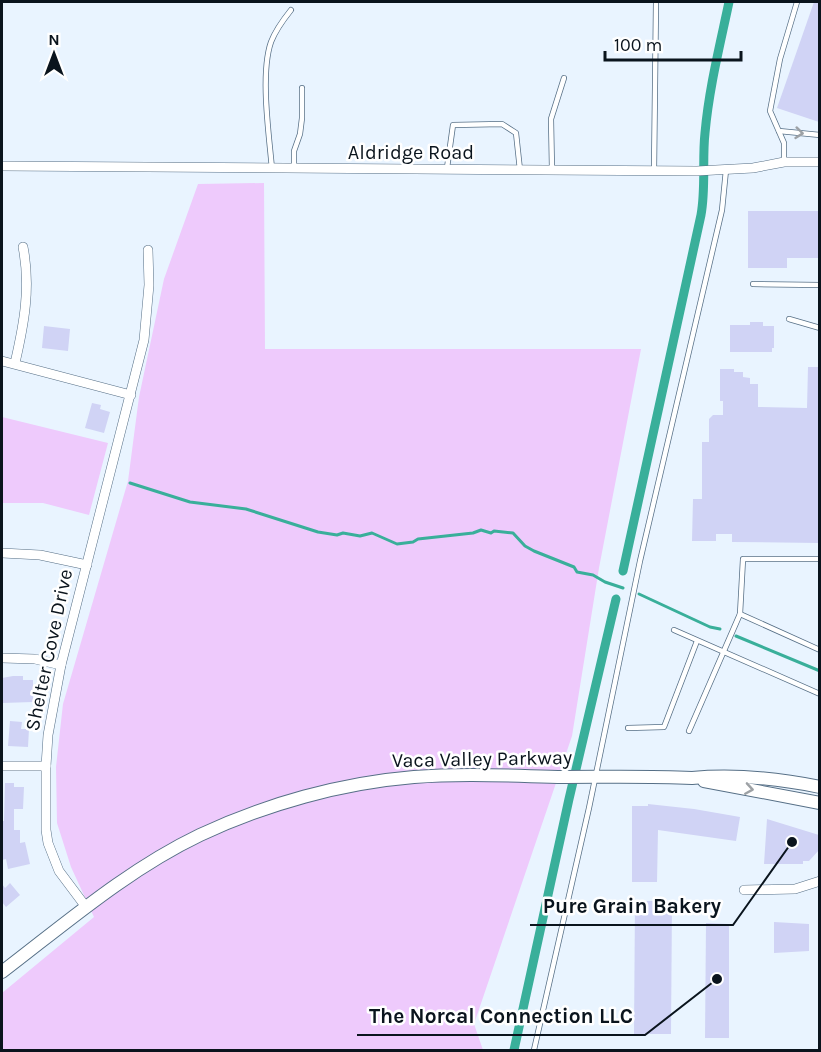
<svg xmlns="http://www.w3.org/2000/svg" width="821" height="1052" viewBox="0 0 821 1052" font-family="Karla,sans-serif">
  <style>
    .green { fill: #eecafc }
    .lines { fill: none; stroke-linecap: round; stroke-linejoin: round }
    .stream { stroke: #39af9a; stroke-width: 3 }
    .canal { stroke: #39af9a; stroke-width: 9 }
    .building { fill: #d0d3f5 }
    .service-casing { stroke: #566f86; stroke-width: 6 }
    .minor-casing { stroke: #566f86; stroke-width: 10 }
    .tertiary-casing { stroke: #566f86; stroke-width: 14 }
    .service { stroke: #fff; stroke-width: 4.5 }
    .minor { stroke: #fff; stroke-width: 9 }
    .tertiary { stroke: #fff; stroke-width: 12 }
    .oneway { stroke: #9da1a5 }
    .labels { text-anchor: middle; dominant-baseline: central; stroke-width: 5; stroke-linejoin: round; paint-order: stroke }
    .street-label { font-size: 20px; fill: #0a141d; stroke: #fff }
    .leader { fill: none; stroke: #0a141d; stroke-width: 2 }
    .callout-dot { fill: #0a141d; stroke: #fff; stroke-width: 2 }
    .callout-label { font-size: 21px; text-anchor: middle; font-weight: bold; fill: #0a141d; stroke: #fff; stroke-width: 5; stroke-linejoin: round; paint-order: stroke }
  </style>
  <rect width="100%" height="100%" fill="#e9f4ff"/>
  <g class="green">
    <polygon points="264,183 265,349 641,349 599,568 572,736 474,1024 483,1050 2,1050 2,993 94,917 71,867 57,823 56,767 63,704 128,481 139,397 164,279 198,184"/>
    <polygon points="2,417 108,443 89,515 43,503 2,503"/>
  </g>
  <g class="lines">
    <g class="stream">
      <polyline points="130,483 190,502 246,509 318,532 337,535 343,533 360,536 372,533 397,544 413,542 418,539 473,533 481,530 491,533 494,531 513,533 525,546 534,551 574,567 577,572 593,575 605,582 623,588"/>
      <polyline points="639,594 710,627 720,629"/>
      <polyline points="736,636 820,671"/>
    </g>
    <g class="canal">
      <path d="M 623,571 L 701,215 C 706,188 702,160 705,133 C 709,88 720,45 729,2"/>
      <polyline points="514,1050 569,799 616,599"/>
    </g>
  </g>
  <g class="building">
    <polygon points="814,2 819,2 819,122 777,108"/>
    <polygon points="748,211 819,211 819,258 787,258 787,268 748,268"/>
    <polygon points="750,322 763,322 763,326 774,326 774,348 772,348 772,352 730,352 730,325 750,325"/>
    <polygon points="44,326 70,329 68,351 42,348"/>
    <polygon points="808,367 819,367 819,543 732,542 732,534 716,534 716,541 692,541 693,499 702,499 702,442 709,442 709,419 713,415 723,415 723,401 720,401 720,369 734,369 734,372 743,372 743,377 750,378 750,384 758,384 758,407 807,408"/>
    <polygon points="92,403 101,405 100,409 110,412 104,433 85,428"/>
    <polygon points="13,676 23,676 23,680 33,680 33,702 2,703 2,678"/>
    <polygon points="10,721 22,722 21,729 29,729 28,747 8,746"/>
    <polygon points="5,783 14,783 14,787 24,787 23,809 14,809 14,830 20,830 20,843 25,842 30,864 8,869 6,859 2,860 2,821 4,821"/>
    <polygon points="648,804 694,809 740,817 736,841 658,830 657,882 632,882 632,806 648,806"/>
    <polygon points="767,819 819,835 819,850 809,861 803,861 803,864 764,864"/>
    <polygon points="10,883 20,895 6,907 2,902 2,884 5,888"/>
    <polygon points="635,901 672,901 671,1034 634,1034"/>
    <polygon points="774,922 809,924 809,951 774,953"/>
    <polygon points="706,923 729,924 729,1038 705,1038"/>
  </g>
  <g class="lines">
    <g class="service-casing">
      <g id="service">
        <polyline points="779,131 820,135"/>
        <polyline points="784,162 784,143 770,111 780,59 797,2"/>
        <polyline points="447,168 453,125 502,124 516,133 520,170"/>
        <path d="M 272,169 C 269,134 260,74 271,42 C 276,29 283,20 291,10"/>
        <polyline points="294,169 294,151 300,134 302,118 302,88"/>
        <polyline points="552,170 551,119 564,78"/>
        <polyline points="654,171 656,2"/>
        <polyline points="753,284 820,285"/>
        <polyline points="789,319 820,328"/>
        <polyline points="740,614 820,650"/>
        <polyline points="674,630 820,694"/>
        <polyline points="628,728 664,727 697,641"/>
        <polyline points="689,731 740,614 743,559 820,559"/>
        <polyline points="534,1050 589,808 640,561 722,210 726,170"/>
      </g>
    </g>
    <g class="minor-casing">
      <g id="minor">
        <polyline points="2,166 697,171 753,168 784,162 820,162"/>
        <polyline points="2,361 131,395"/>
        <path d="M 15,363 C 24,324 31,287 23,247"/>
        <polyline points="2,553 40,555 87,565"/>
        <polyline points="2,658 35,659 61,665"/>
        <polyline points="2,766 46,766"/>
        <polyline points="744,890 795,889 820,881"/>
        <polyline points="86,907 59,871 48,843 46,830 46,766 48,735 61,665 144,340 149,285 148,250"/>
      </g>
    </g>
    <g class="tertiary-casing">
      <g id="tertiary">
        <polyline points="704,781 820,803"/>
        <path d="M 2,972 C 65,924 127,870 200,835 C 266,804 341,783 414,777 C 464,773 514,776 564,777 C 607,777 649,776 692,778 C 736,774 776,778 820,787"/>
      </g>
    </g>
    <use href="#service" class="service"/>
    <use href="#minor" class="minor"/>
    <use href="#tertiary" class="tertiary"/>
  </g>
  <defs><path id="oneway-chevron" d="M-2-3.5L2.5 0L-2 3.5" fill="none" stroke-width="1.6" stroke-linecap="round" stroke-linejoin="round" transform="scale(1.5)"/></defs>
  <g class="oneway">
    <use href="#oneway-chevron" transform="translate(799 133) rotate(6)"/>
    <use href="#oneway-chevron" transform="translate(749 789) rotate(9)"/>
  </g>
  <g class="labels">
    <g class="street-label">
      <text x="411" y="152">Aldridge Road</text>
      <text transform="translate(49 650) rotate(-78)">Shelter Cove Drive</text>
      <text transform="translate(482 759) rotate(-1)">Vaca Valley Parkway</text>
    </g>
  </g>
  <path class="leader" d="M792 842L733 925H530M717 979L645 1035H357"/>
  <g class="callout-dot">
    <circle cx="792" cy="842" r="6"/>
    <circle cx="717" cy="979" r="6"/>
  </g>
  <g class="callout-label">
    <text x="632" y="913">Pure Grain Bakery</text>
    <text x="501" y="1023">The Norcal Connection LLC</text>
  </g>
  <rect width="821" height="1052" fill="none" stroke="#0a141d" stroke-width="6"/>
  <g transform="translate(54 54)" stroke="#ffffff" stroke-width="4.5" paint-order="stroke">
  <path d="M0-4.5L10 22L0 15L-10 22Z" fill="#0a141d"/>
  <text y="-9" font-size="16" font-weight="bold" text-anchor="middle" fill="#0a141d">N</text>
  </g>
  <path d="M605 51v9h136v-9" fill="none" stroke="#0a141d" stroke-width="3"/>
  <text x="614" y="51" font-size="18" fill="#0a141d" stroke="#ffffff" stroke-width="4.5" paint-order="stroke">100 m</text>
</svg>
